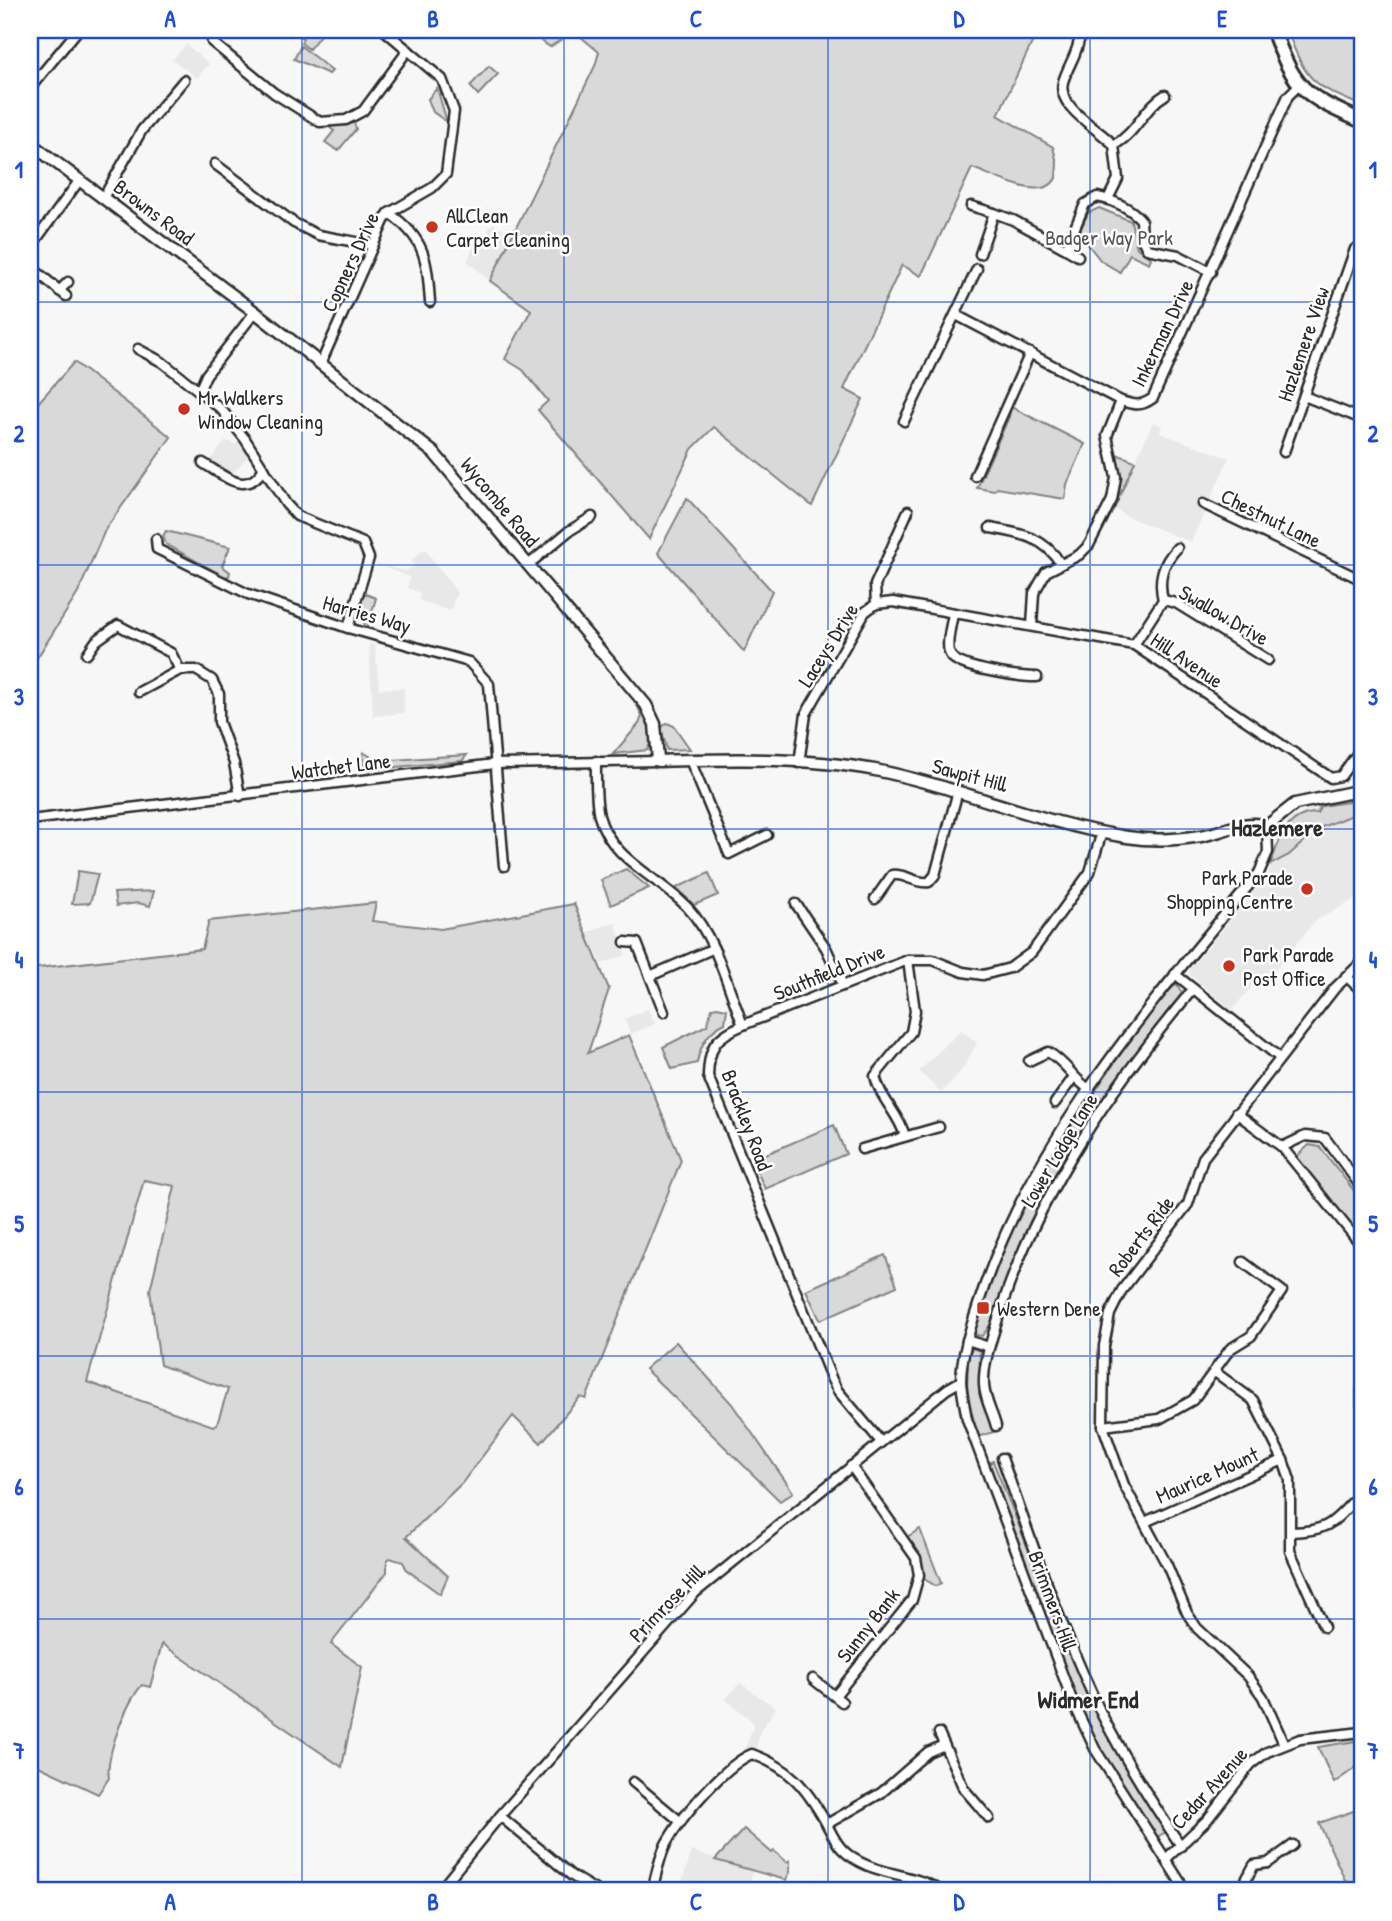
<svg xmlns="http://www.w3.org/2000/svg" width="1392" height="1921" viewBox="0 0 1392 1921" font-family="'Patrick Hand',sans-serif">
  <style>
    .built { fill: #e8e8e8 }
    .green { fill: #d9d9d9; stroke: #828282; stroke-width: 2; fill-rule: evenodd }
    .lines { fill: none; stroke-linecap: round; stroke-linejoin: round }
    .minor-casing { stroke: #2b2b2b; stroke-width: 13 }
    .tertiary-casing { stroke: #2b2b2b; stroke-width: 15 }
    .primary-casing { stroke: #2b2b2b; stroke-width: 18 }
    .minor { stroke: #fff; stroke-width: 8 }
    .tertiary { stroke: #fff; stroke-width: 10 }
    .primary { stroke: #fff; stroke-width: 12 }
    .grid { fill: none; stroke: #1d4ed8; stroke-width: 2; stroke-opacity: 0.55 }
    .poi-dot { fill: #c8321e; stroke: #fff; stroke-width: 2.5 }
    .labels { text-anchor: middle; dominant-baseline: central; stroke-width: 5; stroke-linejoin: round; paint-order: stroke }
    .street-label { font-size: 21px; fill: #2b2b2b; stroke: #fff }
    .poi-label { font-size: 21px; fill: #2b2b2b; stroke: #fff; text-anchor: start }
    .park-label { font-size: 21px; fill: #565656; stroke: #fff }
    .quarter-label { font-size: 24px; font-weight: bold; fill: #2b2b2b; stroke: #fff }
    .neatline { fill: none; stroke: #1d4ed8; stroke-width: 2.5 }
    .grid-label { font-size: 23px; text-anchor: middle; font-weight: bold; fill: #1d4ed8 }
  </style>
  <rect width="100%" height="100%" fill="#f7f7f7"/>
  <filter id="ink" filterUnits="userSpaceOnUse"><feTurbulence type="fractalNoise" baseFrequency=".0143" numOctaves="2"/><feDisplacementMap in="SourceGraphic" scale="14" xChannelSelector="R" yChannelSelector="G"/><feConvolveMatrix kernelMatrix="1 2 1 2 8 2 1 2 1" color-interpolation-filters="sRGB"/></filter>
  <g filter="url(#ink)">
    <g class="built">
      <polygon points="186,44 209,64 197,78 173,60"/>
      <polygon points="493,224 513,234 490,281 467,261 480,234 487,237 489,227"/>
      <polygon points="1153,422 1162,426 1160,433 1229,458 1191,542 1128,517 1114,508"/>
      <polygon points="226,440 235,445 238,442 248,456 231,476 209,462"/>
      <polygon points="425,549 457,593 450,611 419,600 420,593 407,588 410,577 373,563 406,571 414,566 411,560"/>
      <polygon points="369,644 375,646 379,689 404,688 404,713 373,716"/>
      <polygon points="1362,798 1362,895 1315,921 1259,989 1253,985 1232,1010 1189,974 1190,969 1269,873 1280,834 1291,818 1321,804"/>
      <polygon points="615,922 626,955 602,964 586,933"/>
      <polygon points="648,1009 655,1024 631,1034 624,1019"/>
      <polygon points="961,1030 977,1043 962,1070 941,1093 919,1071"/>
      <polygon points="740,1683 776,1708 760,1731 756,1750 744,1751 753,1727 752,1721 725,1699"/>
      <polygon points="692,1851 753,1871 746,1891 679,1891"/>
    </g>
    <g class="green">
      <polygon points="287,30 324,30 309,49 301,43 303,38"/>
      <path d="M 526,30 L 1038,30 L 998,115 L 1053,147 L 1057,163 L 1056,178 C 1043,204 991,174 972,168 L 921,276 L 902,265 L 844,389 L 863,399 L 812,506 L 714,427 L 692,449 L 649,539 L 538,410 L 548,401 L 523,370 L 505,359 L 531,310 L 490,281 L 595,66 L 599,52 L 574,31 L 550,47 Z"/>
      <path d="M 1287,30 L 1362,30 L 1362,106 C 1312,85 1306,81 1287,30 Z"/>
      <polygon points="301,46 332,71 329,74 294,59"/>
      <polygon points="489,66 498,74 478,95 470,86"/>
      <polygon points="437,88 447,122 433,112 428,99"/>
      <polygon points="353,120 356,129 338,151 325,142 334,131 325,124"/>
      <polygon points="1099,208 1131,221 1137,248 1151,258 1149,263 1130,254 1120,272 1101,261 1079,233 1088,213"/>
      <polygon points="74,362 171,437 105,530 78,593 30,669 30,412"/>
      <polygon points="1011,407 1085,444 1067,484 1065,499 997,488 995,491 977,488 1009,417"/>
      <polygon points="1116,454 1135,461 1114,508 1120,485"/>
      <polygon points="687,498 772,591 744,652 658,553"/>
      <polygon points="166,531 230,547 222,566 230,572 229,576 225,577 166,544 163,536"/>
      <polygon points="363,593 376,598 367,629 357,609"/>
      <path d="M 635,701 C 647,715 654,731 648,750 L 613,754 L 639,724 L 642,716 Z"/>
      <polygon points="667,723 674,726 690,749 667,750 661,728"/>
      <polygon points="363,752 378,761 467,755 462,761 364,770"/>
      <path d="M 1362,800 L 1362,811 L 1319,828 L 1289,855 L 1270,865 C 1279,841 1286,813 1317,813 L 1321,806 Z"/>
      <polygon points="626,869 649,888 611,905 601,880"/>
      <polygon points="78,871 98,874 90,903 72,904"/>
      <polygon points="709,873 718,895 694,905 676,888"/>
      <polygon points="154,891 150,906 138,903 116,906 114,893"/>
      <path d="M 376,903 L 372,921 L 441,929 L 574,904 L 609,989 L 588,1053 L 629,1035 L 681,1160 L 586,1399 L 580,1397 L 541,1443 L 513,1416 L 462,1483 L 406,1537 L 448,1576 L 440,1594 L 407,1570 L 403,1562 L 390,1558 L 387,1560 L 387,1572 L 331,1644 L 362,1667 L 342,1767 L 162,1644 L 150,1687 L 142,1685 C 127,1702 105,1755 109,1778 L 98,1794 L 30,1762 L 30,969 L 202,949 L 209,921 ZM 144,1180 L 175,1186 L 150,1290 L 160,1365 L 228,1389 L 217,1424 L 213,1426 L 87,1382 Z"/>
      <polygon points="1177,984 1183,996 1118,1082 1048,1188 1011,1267 990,1325 982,1336 976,1335 974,1332 1005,1244 1038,1174 1133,1036 1167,992"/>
      <path d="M 717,1007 L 727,1009 L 725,1023 C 708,1031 700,1045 697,1063 L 672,1069 L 663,1047 L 707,1025 L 712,1008 Z"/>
      <polygon points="834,1125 846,1154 765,1189 752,1160"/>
      <polygon points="1309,1145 1320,1147 1362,1201 1362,1239 1296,1157"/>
      <polygon points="885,1255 897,1286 820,1320 806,1290"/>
      <polygon points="676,1342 732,1404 793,1492 780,1501 645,1369"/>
      <polygon points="973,1348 980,1351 979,1393 993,1432 978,1437 967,1394 968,1354"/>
      <polygon points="993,1461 1090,1702 1121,1759 1166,1832 1157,1837 1115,1778 1085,1723 1022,1560 989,1463"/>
      <polygon points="920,1529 941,1583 936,1586 924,1579 922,1565 907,1537"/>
      <polygon points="1362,1740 1362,1763 1334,1783 1318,1747"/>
      <polygon points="1362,1808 1362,1891 1350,1891 1319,1823"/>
      <polygon points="744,1829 772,1853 774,1851 787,1862 790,1860 790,1872 786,1880 715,1860"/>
    </g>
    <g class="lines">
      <g class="minor-casing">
        <g id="minor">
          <path d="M 1088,30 L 1080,35 C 1078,54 1068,65 1063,82 C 1056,107 1099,129 1114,145 L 1118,179 L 1108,199"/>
          <polyline points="221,32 223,30"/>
          <polyline points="212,42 274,93 320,122 346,120 363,111 408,50"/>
          <polyline points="30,88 78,30"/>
          <path d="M 1114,145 C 1137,133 1144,107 1165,95"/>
          <polyline points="215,164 294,223 318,235 372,245"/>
          <polyline points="103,198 142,130 184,80"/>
          <polyline points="971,206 994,213"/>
          <path d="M 389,213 C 426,239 427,260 430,302"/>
          <polyline points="30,248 79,181"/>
          <polyline points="1066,249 1078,256"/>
          <path d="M 980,254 L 994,213 L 1013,220 L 1066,249 L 1085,204 L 1097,197 C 1113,200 1131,208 1141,220 L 1142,239 L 1147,249 L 1178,255 L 1211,272"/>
          <polyline points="30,266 66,296"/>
          <polyline points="59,291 68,282"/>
          <polyline points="255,312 206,375 199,391 221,409 245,439 286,504 297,516 363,543 369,558 348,628"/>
          <path d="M 956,315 L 1121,401 C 1134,405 1141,407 1153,398 L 1288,96 L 1298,86"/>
          <polyline points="138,349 162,362 199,391"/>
          <polyline points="321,363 384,221 389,213 432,188 446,174 454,111 442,79 384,30"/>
          <polyline points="1304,396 1362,419"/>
          <polyline points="904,421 977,269"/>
          <polyline points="1284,452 1355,249"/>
          <path d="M 203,463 C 225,476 246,498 264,468"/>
          <polyline points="975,476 1030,353"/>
          <polyline points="1203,504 1362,580"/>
          <path d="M 990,528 C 1018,533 1044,536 1060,563"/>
          <polyline points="156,539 157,549 248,594 348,628 469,662 489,684 504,866"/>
          <polyline points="528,565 569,531 592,517"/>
          <polyline points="1163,600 1176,603 1268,660"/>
          <polyline points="876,604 893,602 1134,645 1331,778 1341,776 1362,747"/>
          <path d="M 953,613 C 952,623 944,647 951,656 C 960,669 1021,677 1037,677"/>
          <polyline points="1032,626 1034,593 1046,572 1079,555 1089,545 1112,500 1116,477 1107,436 1121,401"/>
          <path d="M 1134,645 L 1163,600 C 1158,579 1162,564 1177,548"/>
          <polyline points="87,654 96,641 118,625 171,653 180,670 196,670 212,680 219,694 219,722 234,763 240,796"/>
          <polyline points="139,692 180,670"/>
          <polyline points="690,760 729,854 767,835"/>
          <path d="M 596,761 C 596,779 595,798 599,816 C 611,860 659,877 688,908 C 716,938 728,988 743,1025 C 715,1037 709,1046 708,1076 L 832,1380 L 838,1391 L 881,1442"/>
          <polyline points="799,763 806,714 865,612 876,604 875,585 908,511"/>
          <polyline points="30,820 495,764 658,761"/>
          <path d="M 875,899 L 892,875 C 905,873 915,884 929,882 L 935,875 L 958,791"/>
          <polyline points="796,904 826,948 843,985"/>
          <polyline points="625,942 637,943 664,1012"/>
          <polyline points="1175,974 1280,1058"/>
          <polyline points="650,976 712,949"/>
          <polyline points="1346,976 1362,991"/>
          <polyline points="743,1025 908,960 933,960 963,972 983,975 1010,968 1032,952 1090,872 1102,832"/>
          <path d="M 1029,1061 L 1048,1052 C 1068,1064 1071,1077 1090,1090"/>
          <polyline points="1055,1103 1073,1078"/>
          <polyline points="1236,1113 1282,1147 1362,1246"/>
          <path d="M 905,1136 C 899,1114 880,1099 875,1076 L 911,1032 L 915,1011 L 908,960"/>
          <polyline points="1282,1147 1305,1136 1325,1138 1362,1188"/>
          <polyline points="862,1149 939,1127"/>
          <polyline points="967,1340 989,1347"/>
          <polyline points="1215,1372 1253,1400 1283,1460 1290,1480 1290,1551 1324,1627"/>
          <polyline points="1362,1389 1362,1405"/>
          <path d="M 996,1426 C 992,1411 985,1401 984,1385 C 983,1361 993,1336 1000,1312 C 1038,1192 1113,1085 1193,989"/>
          <polyline points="1103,1426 1159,1419 1193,1400 1230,1349 1251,1336 1282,1291 1243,1262"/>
          <path d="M 1002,1458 C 1032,1543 1062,1631 1101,1713 C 1124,1759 1152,1803 1181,1846"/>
          <polyline points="1145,1522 1283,1460"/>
          <path d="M 1291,1532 C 1333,1531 1334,1520 1362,1492"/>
          <polyline points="813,1679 842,1702"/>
          <polyline points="835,1696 912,1600 919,1575 916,1558 851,1466"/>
          <polyline points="939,1733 964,1789 989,1818"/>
          <polyline points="1284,1744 1263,1697 1248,1676 1197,1628 1187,1613 1167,1565 1124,1485 1103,1426 1104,1346 1110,1314 1122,1290 1188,1204 1203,1158 1335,988 1362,962"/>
          <polyline points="633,1782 681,1822"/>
          <polyline points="500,1816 572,1876 597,1891"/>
          <polyline points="827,1824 881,1793 928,1752 944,1745"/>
          <polyline points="1167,1858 1207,1820 1251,1764 1267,1752 1300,1739 1362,1732"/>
          <polyline points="439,1891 500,1816 695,1593 947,1389 961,1381"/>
          <path d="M 652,1891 C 656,1876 659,1858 666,1844 C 680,1818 725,1765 752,1754 C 790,1768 805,1786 825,1821 C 830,1830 835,1842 842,1849 C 868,1876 911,1871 941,1891"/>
          <path d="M 1186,1891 L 1095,1749 L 1072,1700 L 967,1419 C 965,1407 962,1394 961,1382 C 961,1356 970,1329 978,1305 C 1030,1140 1151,1004 1259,873 L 1268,852 L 1267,826"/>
          <polyline points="1240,1891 1254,1865 1268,1863 1293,1845"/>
        </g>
      </g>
      <g class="tertiary-casing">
        <path id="tertiary" d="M 30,143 L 255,312 L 434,453 L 646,705 L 655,724 L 658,761 C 730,759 805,757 875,770 C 960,787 1041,824 1127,837 C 1151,841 1176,840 1201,836 C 1223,832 1245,819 1267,826 L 1295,804 L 1362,790"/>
      </g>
      <g class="primary-casing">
        <path id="primary" d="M 1273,30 C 1295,90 1304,96 1362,121"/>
      </g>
      <use href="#minor" class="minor"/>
      <use href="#tertiary" class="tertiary"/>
      <use href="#primary" class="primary"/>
    </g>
  </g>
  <path class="grid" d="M 302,30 L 302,1891M 564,30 L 564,1891M 828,30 L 828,1891M 1090,30 L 1090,1891M 30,302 L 1362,302M 30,565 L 1362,565M 30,829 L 1362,829M 30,1092 L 1362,1092M 30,1356 L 1362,1356M 30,1619 L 1362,1619"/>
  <g class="poi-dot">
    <circle cx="432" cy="227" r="7"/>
    <circle cx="184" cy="409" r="7"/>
    <circle cx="1307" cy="889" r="7"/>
    <circle cx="1229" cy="966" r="7"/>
    <rect x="976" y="1301" width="14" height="14" rx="3.5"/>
  </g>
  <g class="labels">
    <g class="street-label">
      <text transform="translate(154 212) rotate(37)">Browns Road</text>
      <text transform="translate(350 262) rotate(-65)">Copners Drive</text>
      <text transform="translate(1162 333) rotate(-64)">Inkerman Drive</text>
      <text transform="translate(1303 344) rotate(-71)">Hazlemere View</text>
      <text transform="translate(500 502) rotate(50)">Wycombe Road</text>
      <text transform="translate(1271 518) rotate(26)">Chestnut Lane</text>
      <text transform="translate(367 614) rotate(16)">Harries Way</text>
      <text transform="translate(1224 615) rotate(30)">Swallow Drive</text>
      <text transform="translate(828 645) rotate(-58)">Laceys Drive</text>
      <text transform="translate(1187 660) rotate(34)">Hill Avenue</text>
      <text transform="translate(341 766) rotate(-7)">Watchet Lane</text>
      <text transform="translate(970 775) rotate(15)">Sawpit Hill</text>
      <text transform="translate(829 972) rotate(-22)">Southfield Drive</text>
      <text transform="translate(747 1120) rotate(69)">Brackley Road</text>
      <text transform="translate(1059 1150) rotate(-59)">Lower Lodge Lane</text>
      <text transform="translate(1141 1236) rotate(-53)">Roberts Ride</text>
      <text transform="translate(1207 1475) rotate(-24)">Maurice Mount</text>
      <text transform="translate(1053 1601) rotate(70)">Brimmers Hill</text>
      <text transform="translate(667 1603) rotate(-46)">Primrose Hill</text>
      <text transform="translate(868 1625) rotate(-52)">Sunny Bank</text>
      <text transform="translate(1209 1788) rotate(-48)">Cedar Avenue</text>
    </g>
    <g class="poi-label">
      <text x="446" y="215">AllClean<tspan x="446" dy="24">Carpet Cleaning</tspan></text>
      <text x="198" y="397">Mr Walkers<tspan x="198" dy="24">Window Cleaning</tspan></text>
      <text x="1293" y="877" text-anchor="end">Park Parade<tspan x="1293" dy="24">Shopping Centre</tspan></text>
      <text x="1243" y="954">Park Parade<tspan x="1243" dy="24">Post Office</tspan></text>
      <text x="997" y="1308">Western Dene</text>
    </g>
    <g class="park-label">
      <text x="1109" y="237">Badger Way Park</text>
    </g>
    <g class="quarter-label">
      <text x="1277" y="827">Hazlemere</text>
      <text x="1088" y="1699">Widmer End</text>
    </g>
  </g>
  <rect width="1392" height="1921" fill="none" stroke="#fff" stroke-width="77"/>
  <rect x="38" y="38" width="1316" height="1844" class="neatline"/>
  <g class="grid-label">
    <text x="170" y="27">A</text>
    <text x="433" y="27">B</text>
    <text x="696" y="27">C</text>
    <text x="959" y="27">D</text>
    <text x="1222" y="27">E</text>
    <text x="19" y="178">1</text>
    <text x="1373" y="178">1</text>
    <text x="19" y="442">2</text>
    <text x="1373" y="442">2</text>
    <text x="19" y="705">3</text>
    <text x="1373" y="705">3</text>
    <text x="19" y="968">4</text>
    <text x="1373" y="968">4</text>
    <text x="19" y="1232">5</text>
    <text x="1373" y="1232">5</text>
    <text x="19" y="1495">6</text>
    <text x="1373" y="1495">6</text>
    <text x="19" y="1759">7</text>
    <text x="1373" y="1759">7</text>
    <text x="170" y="1910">A</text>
    <text x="433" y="1910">B</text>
    <text x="696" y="1910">C</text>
    <text x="959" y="1910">D</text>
    <text x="1222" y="1910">E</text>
  </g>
</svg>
